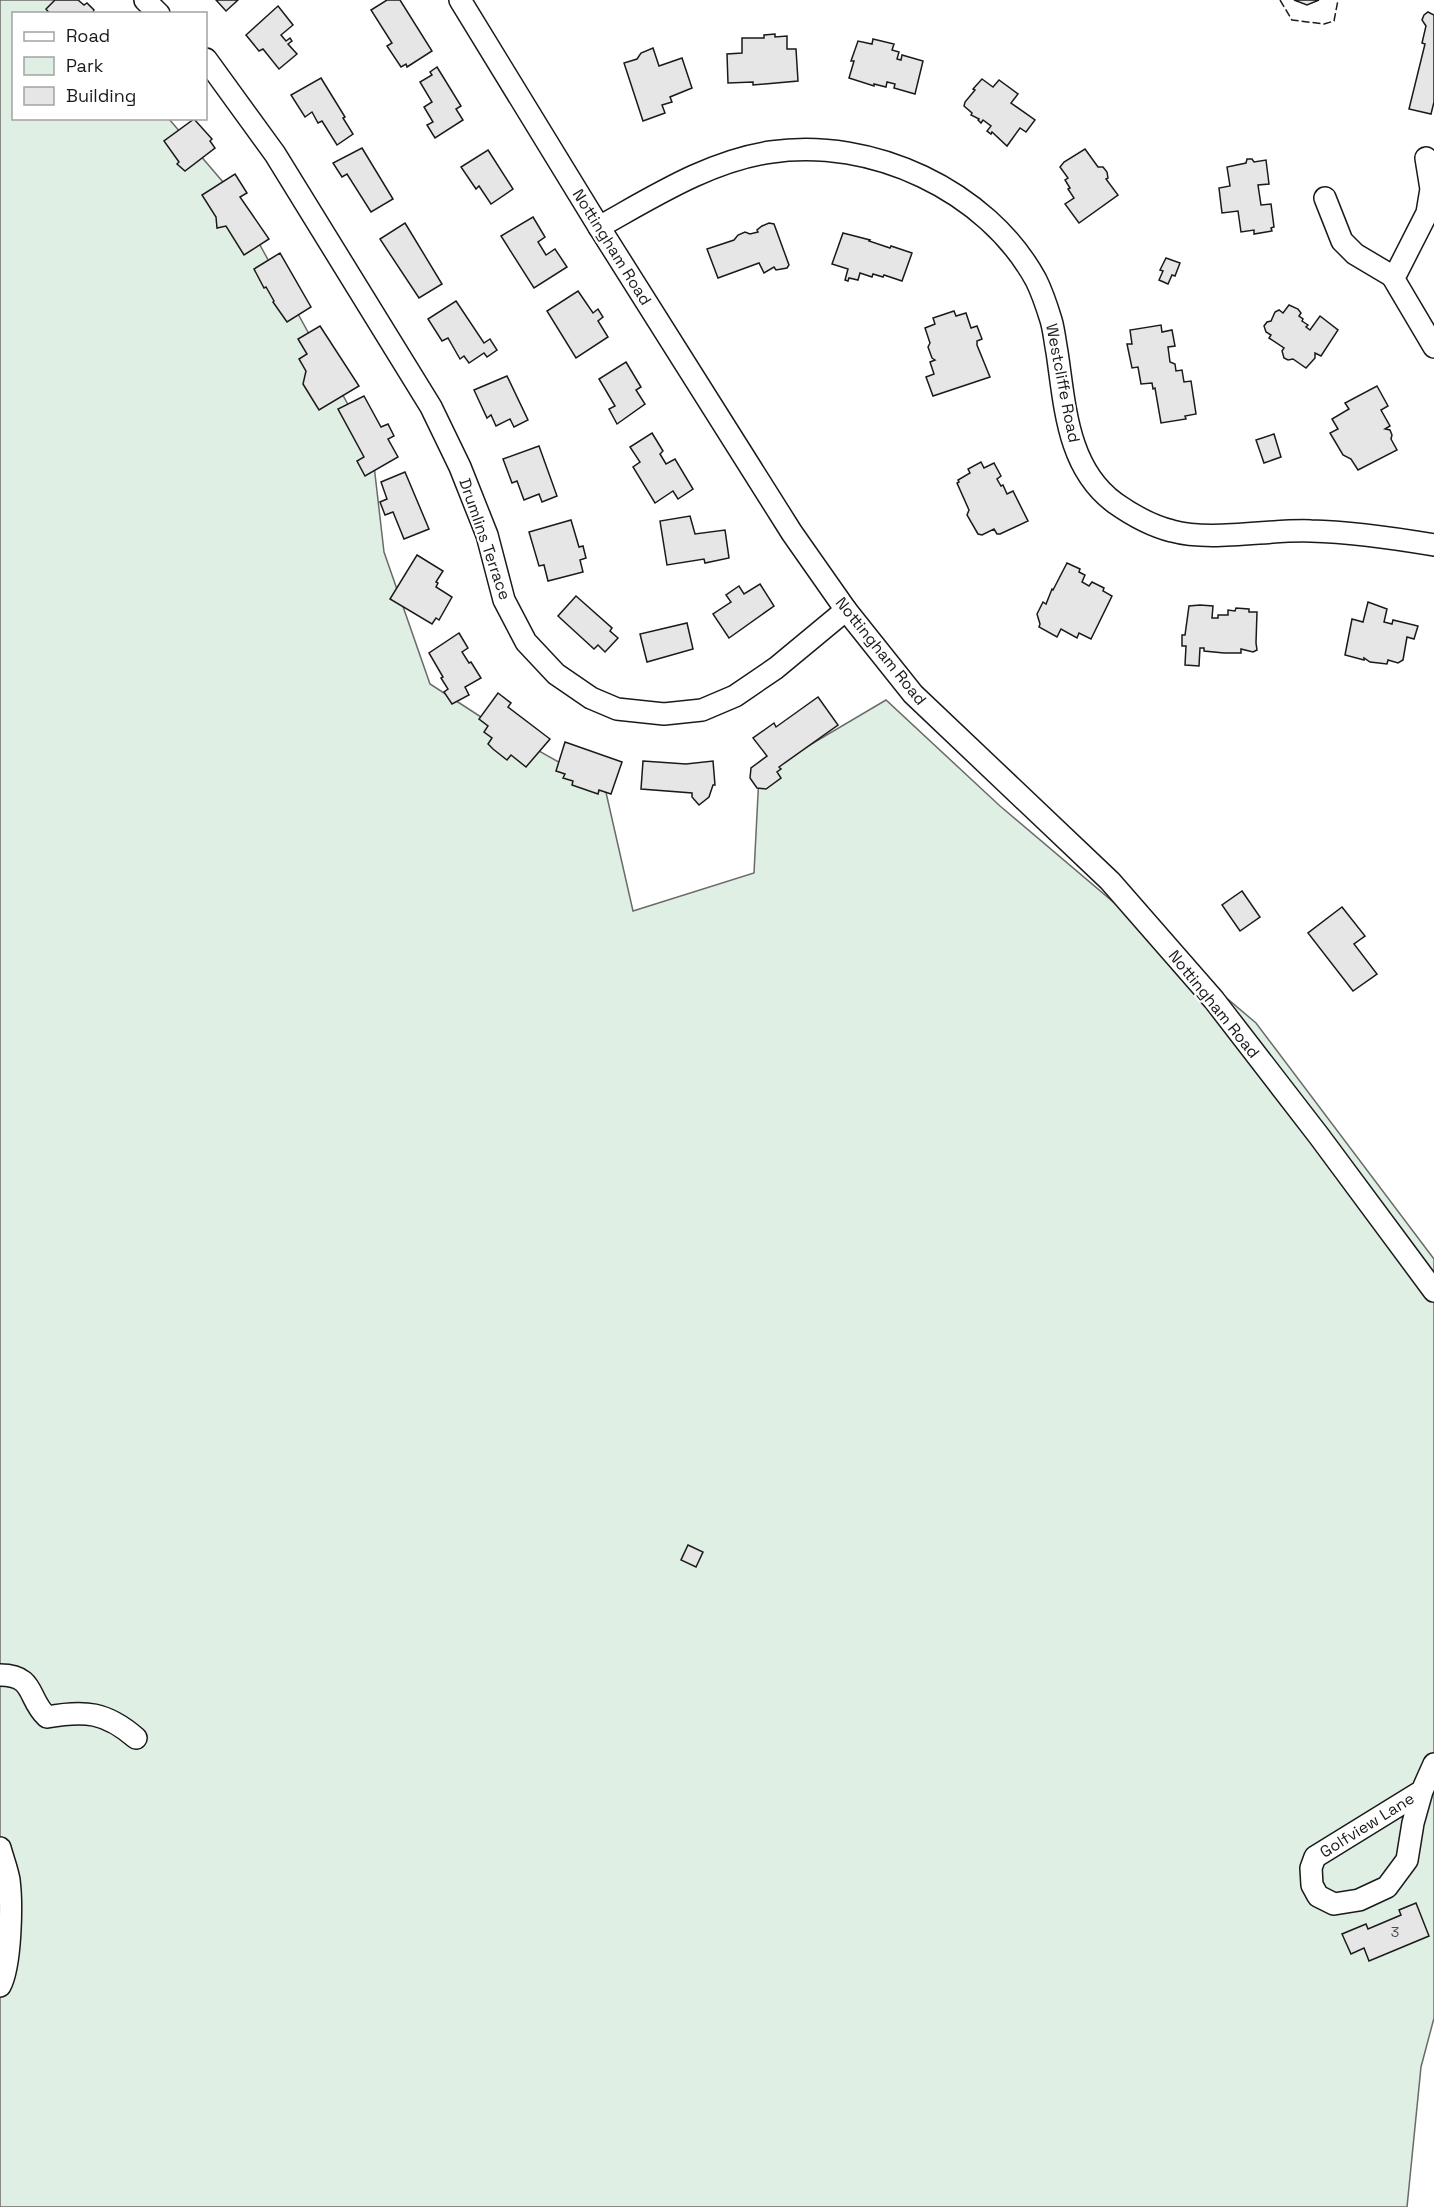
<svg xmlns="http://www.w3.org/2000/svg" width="1434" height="2207" viewBox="0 0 1434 2207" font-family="'Space Grotesk',sans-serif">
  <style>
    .green { fill: #e0efe3; stroke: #6a6a6a; stroke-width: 1.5 }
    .building { fill: #e6e6e6; stroke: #1a1a1a; stroke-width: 1.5 }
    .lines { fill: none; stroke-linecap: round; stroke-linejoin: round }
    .minor-casing { stroke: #1a1a1a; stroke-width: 24 }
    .minor { stroke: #fff; stroke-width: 21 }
    .fence { stroke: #1a1a1a; stroke-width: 1.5; stroke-dasharray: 8 3; stroke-linecap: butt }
    .labels { text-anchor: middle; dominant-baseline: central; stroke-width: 4.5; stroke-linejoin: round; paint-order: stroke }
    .number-label { font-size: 14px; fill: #4d4d4d }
    .street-label { font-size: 16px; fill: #1a1a1a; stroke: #fff }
  </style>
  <rect width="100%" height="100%" fill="#fff"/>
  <polygon class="green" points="0,0 65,0 78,13 14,14 14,118 169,119 229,189 372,448 384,552 430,684 498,728 605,788 633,911 754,873 759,775 886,700 1000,806 1256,1023 1434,1259 1434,2018 1421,2067 1407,2207 0,2207"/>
  <g class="building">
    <polygon points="55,0 78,0 84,5 87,3 94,10 92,14 50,14 46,9"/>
    <polygon points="216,0 238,0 226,11"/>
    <polygon points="387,0 400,0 432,51 407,67 406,64 401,67 387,46 392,43 371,10"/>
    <polygon points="1294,0 1319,0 1307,5"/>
    <polygon points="278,6 293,25 281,35 286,41 290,38 292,41 288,44 297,54 279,69 263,49 259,51 246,35"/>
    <polygon points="1428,12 1434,15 1434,102 1431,114 1409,109 1425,44 1422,43 1426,26 1422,20 1424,15"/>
    <polygon points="775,34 775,37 787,36 787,49 796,49 798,81 753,85 753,82 728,83 727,54 742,53 742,38 764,38 764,35"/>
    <polygon points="873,39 894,44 892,50 899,52 897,59 901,60 902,55 923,61 915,94 894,88 895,84 887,82 886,87 874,84 874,86 849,78 854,61 851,61 858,41 872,44"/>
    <polygon points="653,48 659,66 682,58 692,88 670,97 672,102 662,105 665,113 643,121 624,63 637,59 641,53"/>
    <polygon points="437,67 461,106 456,109 463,120 435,138 427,125 433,122 424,107 432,102 420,82 432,75 430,72"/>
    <polygon points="321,78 345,117 343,118 353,134 337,145 322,121 318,123 312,112 305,117 291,95"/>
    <polygon points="982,79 993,87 999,80 1018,94 1011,103 1035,120 1026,132 1020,128 1007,146 992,132 991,134 987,131 991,126 983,120 981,123 978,120 979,119 971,115 972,113 964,106 965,102 975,90 973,89"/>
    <polygon points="194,119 212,139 210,141 215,148 185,171 177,164 179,162 164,141"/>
    <polygon points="362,148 393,199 371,212 347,174 342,177 333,163"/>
    <polygon points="1085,149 1098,167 1103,167 1107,172 1108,178 1106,179 1118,195 1079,223 1065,204 1074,198 1068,189 1070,188 1065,180 1068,178 1060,167 1064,162"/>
    <polygon points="488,150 513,189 491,204 479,186 476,189 461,167"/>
    <polygon points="1247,159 1252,159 1254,162 1266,160 1269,184 1258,185 1261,205 1271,204 1274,227 1271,228 1272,231 1254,234 1254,230 1241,232 1238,211 1222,213 1219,188 1230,186 1227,167 1246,163"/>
    <polygon points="235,174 247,193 240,197 269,239 244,255 226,226 217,228 216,217 202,195"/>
    <polygon points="533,217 545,237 538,242 546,255 555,249 567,267 534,288 501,236"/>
    <polygon points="405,223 442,284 419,298 380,239"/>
    <polygon points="769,223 774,224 789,265 787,268 776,270 774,267 764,273 759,263 718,278 707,249 734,240 738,235 745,232 750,234 758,232 757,230 762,226"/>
    <polygon points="843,233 870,240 869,241 890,248 891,246 912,253 902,281 884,275 883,277 873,274 872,277 860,273 858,280 849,278 848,281 845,280 848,269 832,264"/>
    <polygon points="280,253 311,307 287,322 273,302 274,301 266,287 264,288 254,269"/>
    <polygon points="1166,258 1180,263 1175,276 1172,275 1168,284 1159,280 1163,271 1160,270"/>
    <polygon points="578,291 593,313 598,309 603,317 598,321 608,337 576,358 547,311"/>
    <polygon points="456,301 484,343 490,339 497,350 487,357 484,353 469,363 464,356 460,359 448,338 442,341 428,319"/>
    <polygon points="1289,305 1298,309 1301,313 1299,316 1303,319 1302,321 1308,325 1306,327 1310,330 1320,316 1338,330 1321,356 1315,353 1315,358 1306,368 1293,359 1288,360 1284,358 1282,351 1284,348 1269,338 1271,335 1266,332 1264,326 1267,322 1271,321 1275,312 1279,310 1283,313"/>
    <polygon points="954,311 956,316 966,313 971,328 977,326 982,339 977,341 977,345 990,377 933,396 926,377 934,374 930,362 935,360 932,358 928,347 930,343 925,328 935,324 933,318"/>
    <polygon points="1161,325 1162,332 1172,330 1175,346 1168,347 1170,362 1175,364 1176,371 1182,370 1184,382 1191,381 1196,414 1185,416 1186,419 1161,423 1155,388 1153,389 1152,383 1141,384 1138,367 1132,368 1127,344 1132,344 1130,330"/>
    <polygon points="320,326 359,386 319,410 303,384 306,371 299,359 307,354 298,339"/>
    <polygon points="626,362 641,387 636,390 645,404 617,424 609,409 615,406 599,379"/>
    <polygon points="507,376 528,420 514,427 510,419 496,426 491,415 487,418 474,390"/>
    <polygon points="1377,386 1388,406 1381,410 1390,426 1385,429 1390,430 1392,435 1391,439 1397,450 1358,470 1351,459 1343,455 1330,433 1338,429 1332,419 1349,409 1345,403"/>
    <polygon points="364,396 381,427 388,424 394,436 388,439 398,457 365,476 357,461 364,457 338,409"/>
    <polygon points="652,433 663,451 660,454 666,464 675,459 693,489 678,499 673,491 655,503 633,467 640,462 630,447"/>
    <polygon points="1274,434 1281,457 1264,463 1256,440"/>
    <polygon points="539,446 557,496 542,502 539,494 524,500 517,481 512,483 503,459"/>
    <polygon points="981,462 984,468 994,463 1001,476 997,479 1001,486 1003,485 1007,494 1013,491 1028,521 1000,534 997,534 994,529 982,535 978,534 967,515 969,510 957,483 959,482 958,480 970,473 968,469"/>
    <polygon points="405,472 429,529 404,539 393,512 385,515 380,502 387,499 381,482"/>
    <polygon points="690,516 695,534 725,530 729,558 705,563 704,559 667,565 660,521"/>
    <polygon points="571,520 579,547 583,546 586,558 580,560 583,572 548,581 544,565 539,566 529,532"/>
    <polygon points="417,555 443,571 436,582 438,583 436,587 452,597 439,620 436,618 432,624 390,599"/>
    <polygon points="1067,563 1080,569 1079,572 1085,575 1082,582 1089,586 1092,582 1104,588 1103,591 1112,596 1091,639 1079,633 1077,638 1061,629 1057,637 1039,627 1040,624 1037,614 1043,602 1046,604 1052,589 1053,590"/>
    <polygon points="760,584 774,606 729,638 713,614 731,602 726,595 739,586 744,594"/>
    <polygon points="576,596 612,628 610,631 618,638 605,652 598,645 594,649 558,616"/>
    <polygon points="1368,602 1387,609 1384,622 1392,624 1393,620 1418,626 1414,639 1407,637 1403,660 1398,663 1388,660 1387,664 1370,662 1364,658 1364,660 1345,655 1352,619 1363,622"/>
    <polygon points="1200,605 1213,606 1212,618 1218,618 1218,615 1228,615 1228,610 1235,611 1236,608 1249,609 1249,612 1257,612 1256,643 1257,650 1253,652 1241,649 1241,653 1224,653 1204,651 1204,648 1200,648 1199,666 1185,665 1186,646 1182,646 1182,635 1185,635 1189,606"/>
    <polygon points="687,623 693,649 647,662 640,634"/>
    <polygon points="459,633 468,648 462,652 469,663 471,662 481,678 465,687 469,695 452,704 444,692 448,689 441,678 443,677 429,653"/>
    <polygon points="498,693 511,703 508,707 550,739 526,767 511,755 507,760 493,749 488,744 492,738 484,732 488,726 479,719"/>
    <polygon points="818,697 838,725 779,767 781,769 777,772 781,778 766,789 757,788 750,778 751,768 767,756 753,738 774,723 776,727"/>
    <polygon points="565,742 622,762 611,794 599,790 598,794 572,785 573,781 563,778 565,774 556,771"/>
    <polygon points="643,761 686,764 713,761 715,785 713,785 709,797 699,805 692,797 692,793 641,789"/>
    <polygon points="1242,891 1260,917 1240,931 1222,905"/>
    <polygon points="1342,907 1365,936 1354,944 1377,974 1353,991 1308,933"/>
    <polygon points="688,1545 703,1552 696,1567 681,1560"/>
    <polygon points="1416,1903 1429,1936 1369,1961 1364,1948 1351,1954 1342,1934 1366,1924 1368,1929 1401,1915 1399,1910"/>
  </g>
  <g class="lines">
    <g class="minor-casing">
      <g id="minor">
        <polyline points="145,0 159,14"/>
        <polyline points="460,0 599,227 792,533 846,610 913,694 1110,881 1214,1000 1319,1136 1434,1291"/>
        <polyline points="206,59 275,154 431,407 460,467 487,535 504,600 526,642 556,674 591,698 617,709 664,714 702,710 735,696 776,668 846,610"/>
        <polyline points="1325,198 1342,241 1355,254 1392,276 1397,272 1427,213 1431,189 1426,158"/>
        <path d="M 599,227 C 653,197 709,161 771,152 C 871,137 987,190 1036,280 C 1042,292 1047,307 1051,320 C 1054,330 1055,342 1057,352 C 1065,405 1067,468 1115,503 C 1132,515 1152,526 1172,531 C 1211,542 1270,529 1311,531 C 1353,532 1393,538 1434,545"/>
        <polyline points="1392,276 1434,347"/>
        <path d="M 0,1675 C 36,1675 27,1699 47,1717 C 85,1710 106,1712 136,1738"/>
        <polyline points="1422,1791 1315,1857 1311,1868 1312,1885 1318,1896 1334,1904 1359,1900 1387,1887 1407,1860 1413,1823 1422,1791 1434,1764"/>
        <path d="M 0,1848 C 3,1859 7,1869 9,1880 C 12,1903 11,1966 0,1986"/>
      </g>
    </g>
    <use href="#minor" class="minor"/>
    <polyline class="fence" points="1280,0 1292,20 1324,24 1334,21 1338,0"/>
  </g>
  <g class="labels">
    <g class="number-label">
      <text x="1395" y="1932">3</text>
    </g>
    <g class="street-label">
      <text transform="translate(612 247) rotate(58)">Nottingham Road</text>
      <text transform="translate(1063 383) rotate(79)">Westcliffe Road</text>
      <text transform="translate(485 539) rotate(71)">Drumlins Terrace</text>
      <text transform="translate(881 651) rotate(51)">Nottingham Road</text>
      <text transform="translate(1214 1004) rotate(51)">Nottingham Road</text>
      <text transform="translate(1367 1825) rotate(-32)">Golfview Lane</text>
    </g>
  </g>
  <rect x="12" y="12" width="195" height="108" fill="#ffffff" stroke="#a3a3a3" stroke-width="1.5"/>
  <rect x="24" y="32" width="30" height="9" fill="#ffffff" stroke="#a3a3a3" stroke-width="1.5"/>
  <text x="66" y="42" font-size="18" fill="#1a1a1a">Road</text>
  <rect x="24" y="57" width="30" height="18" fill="#e0efe3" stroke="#a3a3a3" stroke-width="1.5"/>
  <text x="66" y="72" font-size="18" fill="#1a1a1a">Park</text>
  <rect x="24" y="87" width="30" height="18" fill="#e6e6e6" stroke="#a3a3a3" stroke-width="1.5"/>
  <text x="66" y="102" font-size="18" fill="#1a1a1a">Building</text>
</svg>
